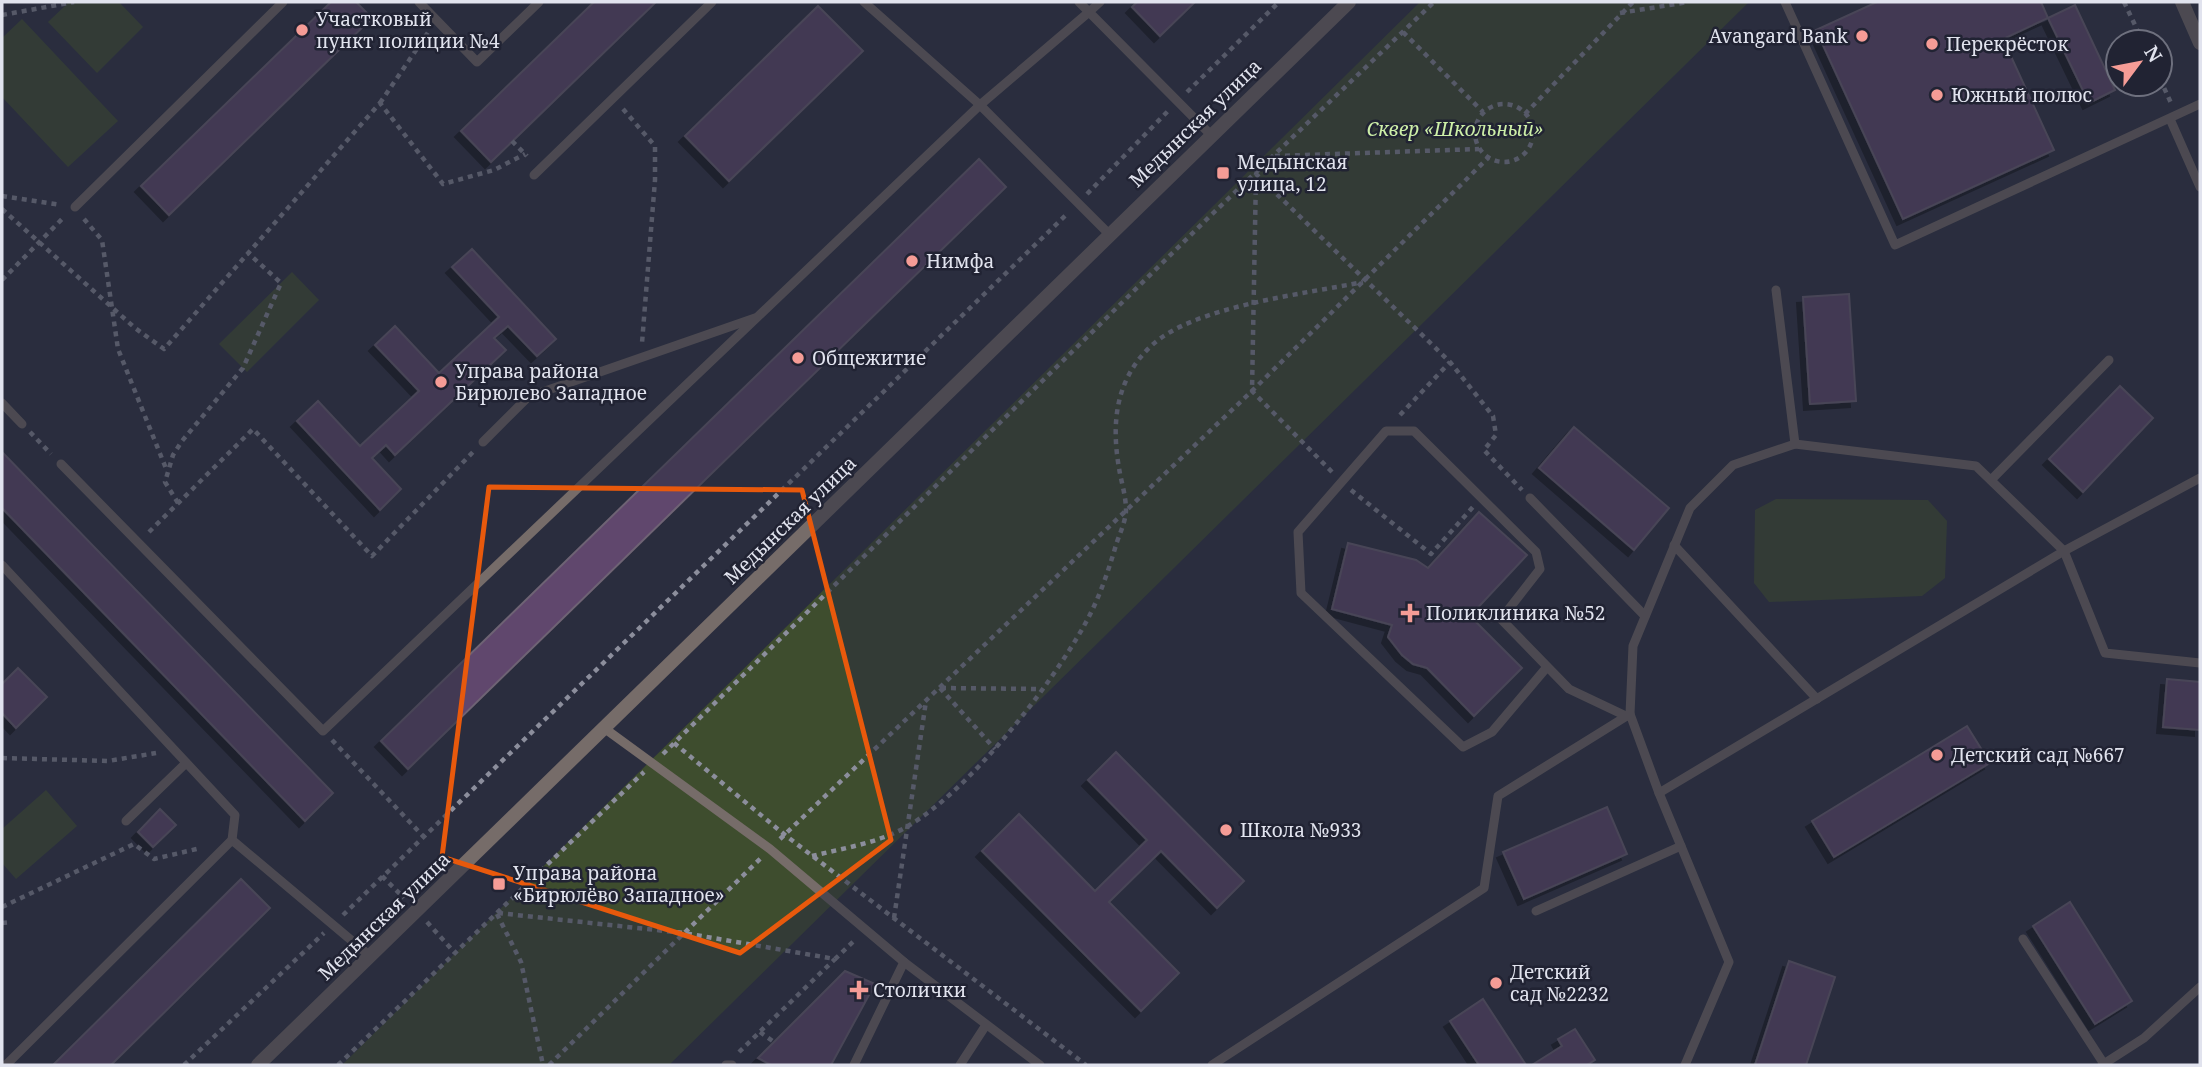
<svg xmlns="http://www.w3.org/2000/svg" width="2202" height="1067" viewBox="0 0 2202 1067" font-family="'Noto Serif',serif">
  <style>
    .green { fill: #3e4d2e }
    .building { fill: #61476d; stroke: #6e6374; stroke-width: 2; filter: url(#shadow) }
    .lines { fill: none; stroke-linecap: round; stroke-linejoin: round }
    .path { stroke: #8c8e9c; stroke-width: 4.5; stroke-dasharray: 5 5; stroke-linecap: butt }
    .service { stroke: #766c69; stroke-width: 9 }
    .minor { stroke: #766c69; stroke-width: 14 }
    .tertiary { stroke: #766c69; stroke-width: 14 }
    .marked { fill: none; stroke: #e8590c; stroke-width: 5; stroke-linejoin: round }
    .poi-dot { fill: #f59c96; stroke: #212333; stroke-width: 2.5 }
    .labels { text-anchor: middle; dominant-baseline: central; stroke-width: 5; stroke-linejoin: round; paint-order: stroke }
    .poi-label { font-size: 19px; fill: #e1e3ee; stroke: #212333; text-anchor: start }
    .street-label { font-size: 19px; fill: #e1e3ee; stroke: #212333 }
    .park-label { font-size: 19px; font-style: italic; fill: #cdefa8; stroke: #212333 }
  </style>
  <defs>
    <filter id="shadow"><feDropShadow dx="-6" dy="6" stdDeviation="0" flood-color="#0009"/></filter>
  </defs>
  <rect width="100%" height="100%" fill="#2a2d3e"/>
  <g class="green">
    <polygon points="69,2 119,2 143,27 97,73 48,22"/>
    <polygon points="1420,2 1749,2 669,1065 342,1065"/>
    <polygon points="22,19 118,121 68,167 2,97 2,38"/>
    <polygon points="292,272 319,300 247,372 219,344"/>
    <polygon points="1776,499 1928,500 1947,521 1945,578 1922,596 1769,602 1754,583 1755,510"/>
    <polygon points="46,790 77,826 16,879 2,863 2,829"/>
  </g>
  <g class="building">
    <polygon points="331,2 356,2 372,18 169,215 141,186"/>
    <polygon points="594,2 656,2 491,162 461,131"/>
    <polygon points="1137,2 1195,2 1160,36 1132,7"/>
    <polygon points="1877,2 2041,2 2048,18 2003,39 2054,150 1903,219 1816,30"/>
    <polygon points="2075,5 2115,90 2089,103 2048,18"/>
    <polygon points="818,6 863,51 729,181 685,136"/>
    <polygon points="979,159 1006,187 408,769 381,741"/>
    <polygon points="472,249 556,339 537,356 508,326 494,338 506,350 395,455 386,445 372,458 401,489 380,510 297,421 318,401 360,446 419,391 375,345 395,326 439,373 499,317 452,267"/>
    <polygon points="1849,294 1856,401 1810,404 1803,297"/>
    <polygon points="2120,386 2153,418 2083,492 2049,459"/>
    <polygon points="1574,427 1669,508 1634,550 1539,468"/>
    <polygon points="2,452 333,793 305,821 2,508"/>
    <polygon points="1479,512 1527,555 1470,616 1522,668 1474,716 1427,668 1413,664 1402,655 1388,637 1392,625 1332,609 1348,543 1416,560 1428,568"/>
    <polygon points="18,668 47,697 16,728 2,713 2,684"/>
    <polygon points="2167,679 2200,682 2200,730 2163,727"/>
    <polygon points="1967,726 1990,763 1834,857 1812,821"/>
    <polygon points="1116,752 1244,881 1217,908 1161,851 1109,902 1179,973 1141,1011 982,851 1019,814 1095,891 1147,840 1088,780"/>
    <polygon points="1607,807 1627,854 1524,899 1503,852"/>
    <polygon points="160,809 176,825 153,847 138,832"/>
    <polygon points="241,879 270,908 111,1065 53,1065"/>
    <polygon points="2070,902 2132,1001 2095,1024 2033,926"/>
    <polygon points="1789,961 1835,977 1806,1065 1755,1065"/>
    <polygon points="845,971 875,984 831,1065 771,1065 758,1058"/>
    <polygon points="1483,999 1526,1065 1479,1065 1450,1021"/>
    <polygon points="1575,1029 1595,1060 1587,1065 1532,1065 1562,1046 1558,1039"/>
  </g>
  <g class="lines">
    <g class="path">
      <polyline points="2124,2 2143,42"/>
      <polyline points="1620,13 1688,2"/>
      <polyline points="2,15 74,2"/>
      <polyline points="1403,32 1483,112"/>
      <polyline points="2160,79 2171,103"/>
      <polyline points="1187,92 1279,2"/>
      <polyline points="380,103 429,31"/>
      <circle cx="1504" cy="133" r="29"/>
      <polyline points="623,109 655,146 655,180 642,343"/>
      <polyline points="1525,114 1633,2"/>
      <polyline points="512,141 527,156"/>
      <polyline points="1275,156 1479,149"/>
      <polyline points="1087,194 1169,110"/>
      <polyline points="2,196 61,205"/>
      <polyline points="2,209 135,328 164,349 380,103 443,184 494,170 525,154"/>
      <polyline points="84,219 102,240 118,349 167,471"/>
      <polyline points="2,280 64,217"/>
      <polyline points="1400,415 1450,362"/>
      <polyline points="30,432 51,454"/>
      <polyline points="1332,472 1252,391 1256,174 1450,362 1493,416 1496,435 1484,450 1522,490"/>
      <polyline points="1351,490 1431,554 1473,507"/>
      <polyline points="178,503 165,482 173,455 182,441 243,368 281,283 248,253"/>
      <polyline points="149,532 253,429 372,556 473,452"/>
      <polyline points="940,688 995,749"/>
      <polyline points="941,688 1040,689"/>
      <polyline points="332,740 423,836"/>
      <polyline points="674,743 785,835 1086,1065"/>
      <polyline points="663,754 1206,220 1434,2"/>
      <polyline points="2,758 108,761 156,753"/>
      <polyline points="780,839 1252,391 1488,158"/>
      <path d="M 812,856 C 844,848 879,843 908,826 C 970,790 1050,687 1085,624 C 1099,599 1108,572 1116,545 C 1119,535 1126,521 1126,510 C 1126,496 1121,481 1119,468 C 1111,422 1116,379 1151,346 C 1193,306 1305,294 1363,282"/>
      <polyline points="382,876 404,898"/>
      <polyline points="2,907 134,844 154,859 201,848"/>
      <polyline points="498,913 684,933 835,959 856,939"/>
      <polyline points="497,914 521,962 543,1065"/>
      <polyline points="343,915 1068,213"/>
      <polyline points="894,918 926,701"/>
      <polyline points="427,922 455,953"/>
      <polyline points="2,923 11,922"/>
      <polyline points="760,1032 774,1042"/>
      <polyline points="739,1052 835,959"/>
      <polyline points="184,1065 324,933"/>
      <polyline points="338,1065 644,772"/>
      <polyline points="549,1065 761,858"/>
    </g>
    <g class="service">
      <polyline points="419,2 477,62 539,2"/>
      <polyline points="864,2 980,105 1109,234"/>
      <polyline points="1100,2 1089,12 1211,135"/>
      <polyline points="1785,2 1895,245 2200,104"/>
      <polyline points="2170,119 2200,187"/>
      <polyline points="534,175 712,2"/>
      <polyline points="75,207 283,2"/>
      <polyline points="1776,290 1795,444"/>
      <polyline points="2,403 22,424"/>
      <polyline points="483,442 528,397 755,318"/>
      <polyline points="61,464 323,731 980,105 1089,12 1079,2"/>
      <polyline points="1991,480 2109,360"/>
      <polyline points="1530,498 1645,616"/>
      <polyline points="1674,545 1817,699"/>
      <polyline points="2,565 235,815 232,840"/>
      <polyline points="1547,667 1492,732 1463,747 1301,593 1298,532 1386,431 1414,431 1536,552 1540,569 1501,619 1569,689 1626,716"/>
      <polyline points="1630,714 1633,646 1690,508 1733,465 1795,444 1976,466 2064,551 2105,653 2200,663"/>
      <polyline points="604,728 770,849 904,962 1040,1065"/>
      <polyline points="1659,793 1729,962 1685,1065"/>
      <polyline points="126,821 186,763"/>
      <polyline points="1536,911 1681,846"/>
      <polyline points="2023,939 2104,1064"/>
      <polyline points="6,1065 232,840 370,956"/>
      <polyline points="726,1065 732,1065"/>
      <polyline points="854,1065 904,962"/>
      <polyline points="960,1065 986,1025"/>
      <polyline points="1212,1065 1484,888 1498,796 1630,714 1659,793 2064,551 2200,478"/>
      <polyline points="2102,1065 2144,1038 2200,987"/>
    </g>
    <polyline class="minor" points="258,1065 1349,2"/>
    <polyline class="tertiary" points="2182,2 2200,43"/>
  </g>
  <path d="M0 0H2202V1067H0ZM 489,487 L 802,490 L 891,840 L 740,953 L 442,857 Z" fill="#2a2d3e" fill-opacity=".55" fill-rule="evenodd"/>
  <path class="marked" d="M 489,487 L 802,490 L 891,840 L 740,953 L 442,857 Z"/>
  <g class="poi-dot">
    <circle cx="302" cy="30" r="7"/>
    <circle cx="1862" cy="36" r="7"/>
    <circle cx="1932" cy="44" r="7"/>
    <circle cx="1937" cy="95" r="7"/>
    <rect x="1216" y="166" width="14" height="14" rx="3.5"/>
    <circle cx="912" cy="261" r="7"/>
    <circle cx="798" cy="358" r="7"/>
    <circle cx="441" cy="382" r="7"/>
    <path d="M1406.5 602.5h7v7h7v7h-7v7h-7v-7h-7v-7h7z"/>
    <circle cx="1937" cy="755" r="7"/>
    <circle cx="1226" cy="830" r="7"/>
    <rect x="492" y="877" width="14" height="14" rx="3.5"/>
    <circle cx="1496" cy="983" r="7"/>
    <path d="M855.5 979.5h7v7h7v7h-7v7h-7v-7h-7v-7h7z"/>
  </g>
  <g class="labels">
    <g class="poi-label">
      <text x="316" y="19">Участковый<tspan x="316" dy="22">пункт полиции №4</tspan></text>
      <text x="1848" y="36" text-anchor="end">Avangard Bank</text>
      <text x="1946" y="44">Перекрёсток</text>
      <text x="1951" y="95">Южный полюс</text>
      <text x="1237" y="162">Медынская<tspan x="1237" dy="22">улица, 12</tspan></text>
      <text x="926" y="261">Нимфа</text>
      <text x="812" y="358">Общежитие</text>
      <text x="455" y="371">Управа района<tspan x="455" dy="22">Бирюлево Западное</tspan></text>
      <text x="1426" y="613">Поликлиника №52</text>
      <text x="1951" y="755">Детский сад №667</text>
      <text x="1240" y="830">Школа №933</text>
      <text x="513" y="873">Управа района<tspan x="513" dy="22">«Бирюлёво Западное»</tspan></text>
      <text x="1510" y="972">Детский<tspan x="1510" dy="22">сад №2232</tspan></text>
      <text x="873" y="990">Столички</text>
    </g>
    <g class="street-label">
      <text transform="translate(1195 123) rotate(-44)">Медынская улица</text>
      <text transform="translate(790 520) rotate(-44)">Медынская улица</text>
      <text transform="translate(384 916) rotate(-44)">Медынская улица</text>
    </g>
    <g class="park-label">
      <text x="1455" y="129">Сквер «Школьный»</text>
    </g>
  </g>
  <rect width="2202" height="1067" fill="none" stroke="#e1e3ee" stroke-width="7"/>
  <g transform="translate(2139 63) rotate(58)"><circle r="33" fill="#212333" stroke="#6e707e" stroke-width="2"/>
  <path d="M0-5L12 26L0 18L-12 26Z" fill="#f59c96"/>
  <text y="-10" font-size="19" font-weight="bold" text-anchor="middle" fill="#e1e3ee">N</text>
  </g>
</svg>
